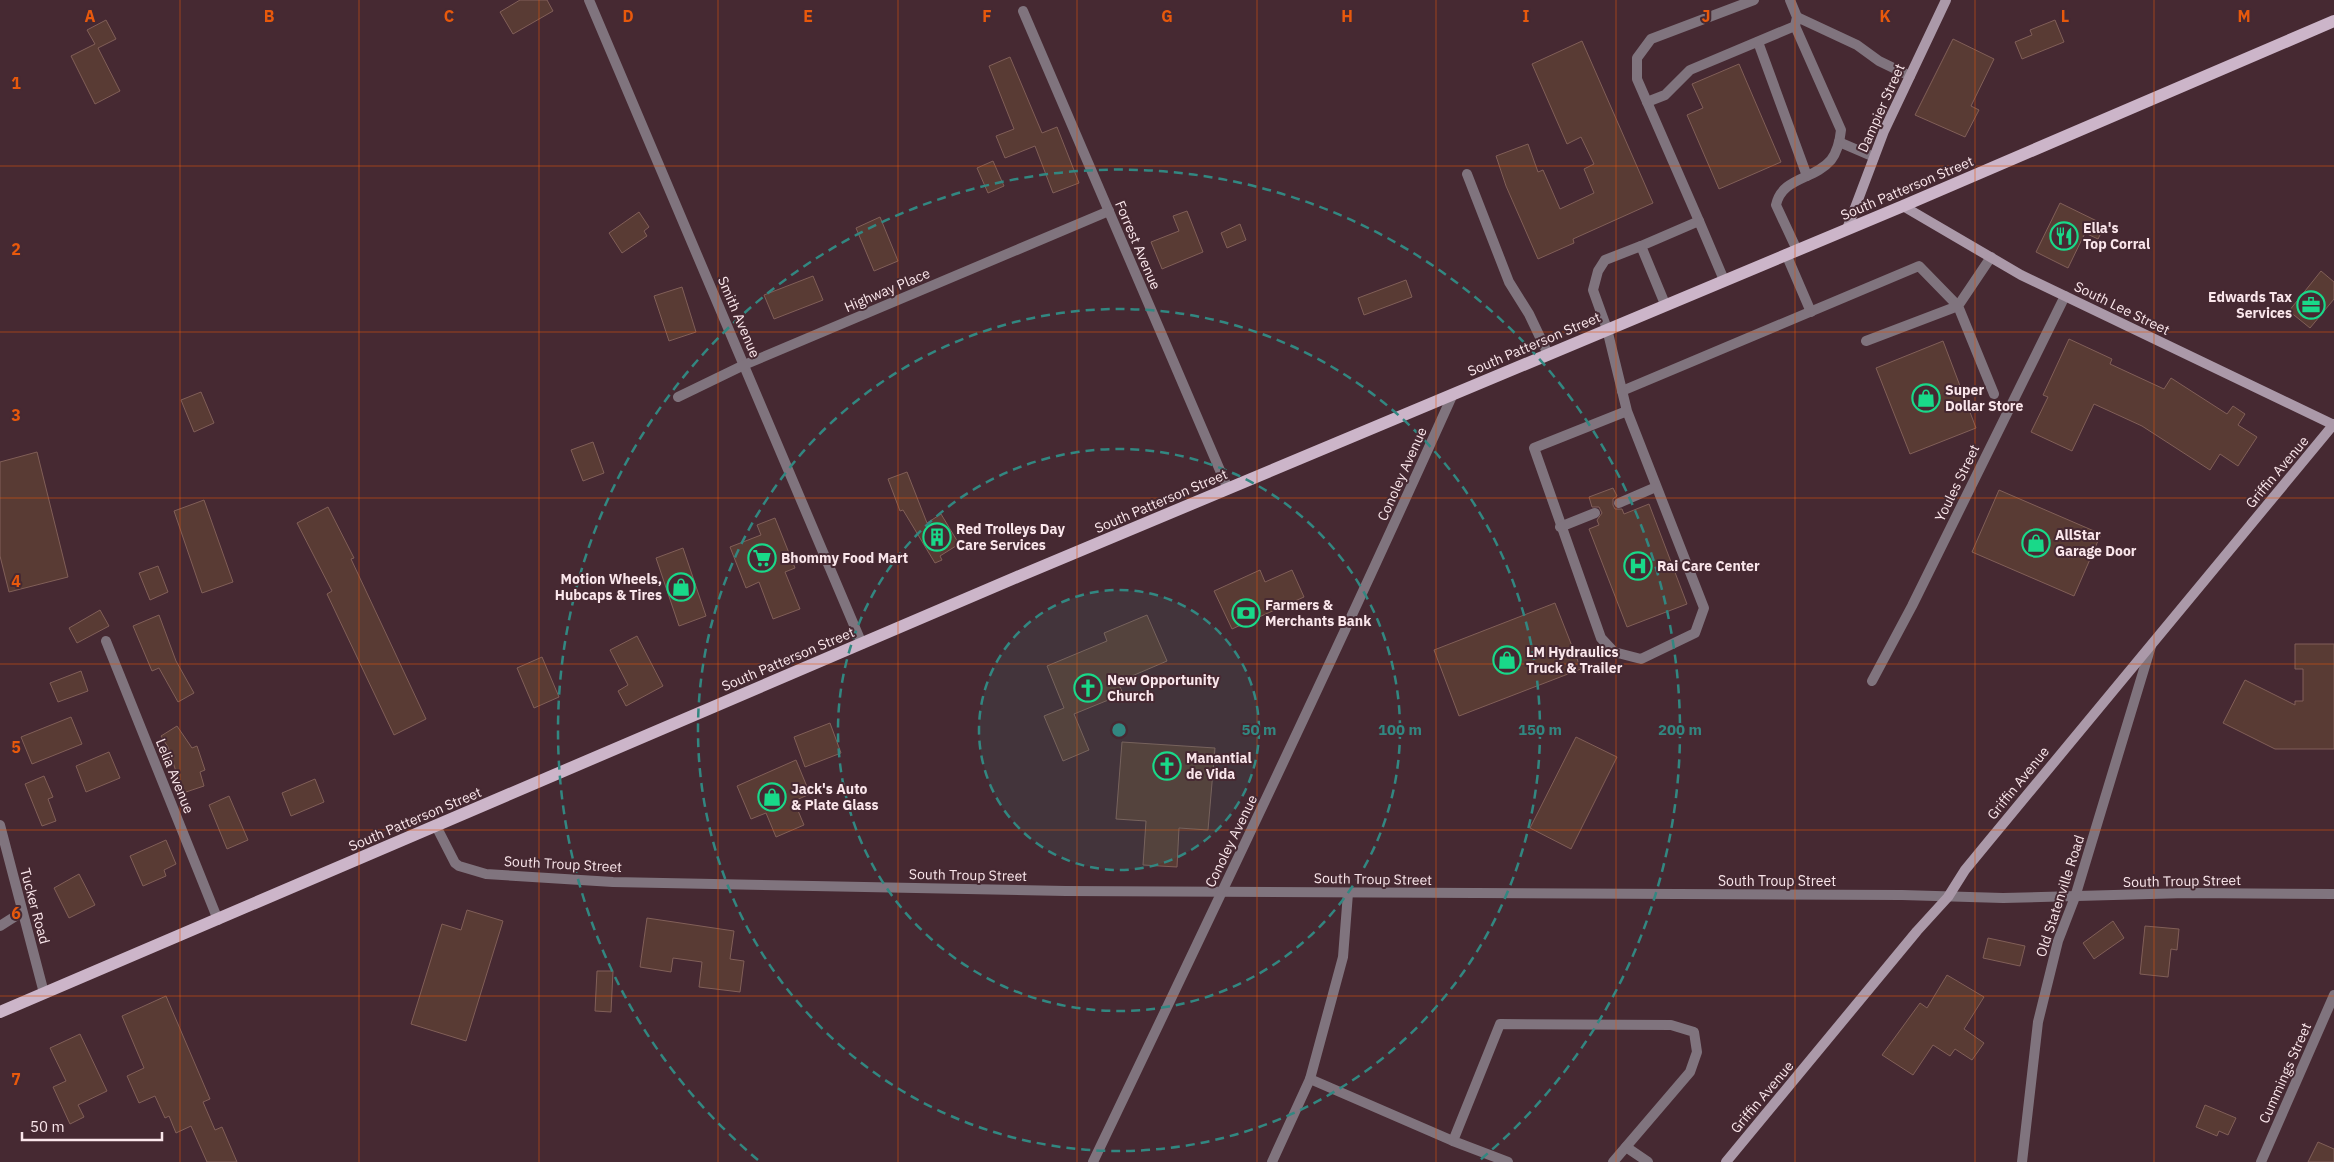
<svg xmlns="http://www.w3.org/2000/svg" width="2334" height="1162" viewBox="0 0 2334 1162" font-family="'IBM Plex Sans',sans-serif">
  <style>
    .building { fill: #593b34; stroke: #815f58 }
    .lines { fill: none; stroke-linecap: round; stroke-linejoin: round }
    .lane { stroke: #80747e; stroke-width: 10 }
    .street { stroke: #80747e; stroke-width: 10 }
    .secondary { stroke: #ab99a9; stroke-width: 10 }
    .primary { stroke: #ccb5c9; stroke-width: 12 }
    .grid { fill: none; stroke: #e8590c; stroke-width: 1; stroke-opacity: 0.55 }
    .ring { fill: none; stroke: #328781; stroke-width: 2.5; stroke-dasharray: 9 6 }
    .labels { text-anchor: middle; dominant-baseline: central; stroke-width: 4; stroke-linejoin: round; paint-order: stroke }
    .street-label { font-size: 14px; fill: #fae6eb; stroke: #462932 }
    .poi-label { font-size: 14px; font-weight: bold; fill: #fae6eb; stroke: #462932; text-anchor: start }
    .grid-label { font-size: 16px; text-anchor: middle; font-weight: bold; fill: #e8590c; stroke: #462932; stroke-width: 4; stroke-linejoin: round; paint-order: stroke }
    .centre { fill: #328781; stroke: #462932; stroke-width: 2.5 }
    .ring-label { font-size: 15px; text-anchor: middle; font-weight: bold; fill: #328781; stroke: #462932; stroke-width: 4; stroke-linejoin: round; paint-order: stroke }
  </style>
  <rect width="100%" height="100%" fill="#462932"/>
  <g class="building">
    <polygon points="520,0 547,0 553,11 513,34 500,12"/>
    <polygon points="106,20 116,39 98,48 120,91 95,104 71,56 95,44 87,30"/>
    <polygon points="2055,20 2064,42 2022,59 2015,42 2032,35 2030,30"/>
    <polygon points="1953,39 1994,59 1971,106 1979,110 1965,137 1915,115"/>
    <polygon points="1582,41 1653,203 1573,239 1574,243 1538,259 1506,186 1496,156 1528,144 1538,172 1543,170 1560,209 1594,193 1584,169 1594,164 1581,137 1567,144 1532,64"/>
    <polygon points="1010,57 1042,133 1057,127 1079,183 1053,193 1035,146 1005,158 996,136 1014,129 989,66"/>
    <polygon points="1739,64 1781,162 1719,189 1687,115 1703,108 1692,84"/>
    <polygon points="993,161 1004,186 988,193 977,168"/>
    <polygon points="2060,203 2105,225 2098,239 2085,233 2068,268 2036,252"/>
    <polygon points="1187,211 1203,252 1162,269 1151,242 1179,231 1173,216"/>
    <polygon points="639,212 649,227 644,231 647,236 622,253 609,233"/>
    <polygon points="880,217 898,261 874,271 856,228"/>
    <polygon points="1240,224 1246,240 1227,248 1221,233"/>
    <polygon points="2321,271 2334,282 2334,299 2310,328 2289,311"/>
    <polygon points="813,276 823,300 774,319 764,295"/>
    <polygon points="1406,280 1412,297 1364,315 1358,298"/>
    <polygon points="682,287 696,332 669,341 654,296"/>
    <polygon points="2069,339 2112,359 2110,364 2164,389 2171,378 2227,414 2233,406 2245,414 2238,425 2257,437 2238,466 2220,454 2210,470 2142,426 2094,404 2072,451 2031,432 2048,397 2043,395"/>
    <polygon points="1943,341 1976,428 1910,454 1876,368"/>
    <polygon points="201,392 214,423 194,432 181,400"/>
    <polygon points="593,442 604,473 583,481 571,450"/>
    <polygon points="37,452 68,577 9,592 0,556 0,462"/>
    <polygon points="907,472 927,523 941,514 959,544 940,556 942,560 935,563 903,510 900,511 888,479"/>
    <polygon points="1613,488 1617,496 1613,499 1613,505 1615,509 1622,509 1624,514 1649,504 1687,604 1627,627 1589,529 1599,525 1597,520 1602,513 1599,507 1592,507 1589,497"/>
    <polygon points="1999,490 2101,534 2074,596 1972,552"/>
    <polygon points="204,500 233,582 202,593 174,511"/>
    <polygon points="328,507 354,558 351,559 426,719 394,735 327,594 332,591 297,523"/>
    <polygon points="775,518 795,568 785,572 800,609 773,619 759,582 746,588 730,547 761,535 757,525"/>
    <polygon points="683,548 706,616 679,626 656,558"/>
    <polygon points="158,566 168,592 150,600 139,573"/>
    <polygon points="1260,570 1265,582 1292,570 1304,597 1232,629 1214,591"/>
    <polygon points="1555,603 1581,669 1459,716 1434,650"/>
    <polygon points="100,610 109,626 77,643 69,628"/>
    <polygon points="159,615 176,661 194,693 178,702 159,668 152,671 133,626"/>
    <polygon points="1147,615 1167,661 1118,682 1123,694 1074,714 1089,750 1063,761 1044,716 1064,708 1047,666 1107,641 1104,633"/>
    <polygon points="637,636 663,686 626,706 618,691 628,685 610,650"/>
    <polygon points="2295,644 2334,644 2334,749 2275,749 2223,723 2245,680 2295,705 2295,701 2303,701 2303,669 2295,669"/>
    <polygon points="542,657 559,697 534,708 517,668"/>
    <polygon points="81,671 88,691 58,702 50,683"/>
    <polygon points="71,717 82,744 32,764 21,737"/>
    <polygon points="830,723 841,753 805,767 794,737"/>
    <polygon points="177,726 192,748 197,746 205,770 200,772 204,786 183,793 168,747 161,736"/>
    <polygon points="1576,737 1617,757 1571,849 1530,828"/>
    <polygon points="1122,742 1215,748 1208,830 1179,828 1177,867 1143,865 1146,821 1116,819"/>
    <polygon points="109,752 120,778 86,792 76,766"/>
    <polygon points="796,760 810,794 794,801 804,825 776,837 766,813 751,819 737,786"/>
    <polygon points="44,776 53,797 48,799 56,821 42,826 25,784"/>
    <polygon points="315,779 324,802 291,816 282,793"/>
    <polygon points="229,796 248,840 227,849 209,805"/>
    <polygon points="166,840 176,864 164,870 166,876 143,886 130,856"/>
    <polygon points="79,874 95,905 69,918 54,888"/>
    <polygon points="467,910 503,921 466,1041 411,1024 442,924 461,930"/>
    <polygon points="647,918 734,931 730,959 744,961 740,992 699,987 702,962 673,958 671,972 640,967"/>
    <polygon points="2113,921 2124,938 2094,959 2083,943"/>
    <polygon points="2145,926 2179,929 2177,950 2171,949 2168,977 2140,974"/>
    <polygon points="1988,938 2025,946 2020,966 1983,958"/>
    <polygon points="597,971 613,971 611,1012 595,1011"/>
    <polygon points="1947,975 1984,997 1964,1029 1984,1043 1972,1060 1955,1049 1950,1056 1933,1045 1913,1075 1882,1055 1920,1003 1927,1008"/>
    <polygon points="166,996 210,1099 203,1102 215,1130 222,1127 237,1162 207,1162 191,1126 176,1133 169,1116 165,1118 155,1096 139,1103 127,1076 144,1068 122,1016"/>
    <polygon points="80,1034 107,1091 78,1105 84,1117 70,1124 53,1087 66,1081 50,1048"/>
    <polygon points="2205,1105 2236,1118 2228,1135 2219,1131 2217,1136 2196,1127"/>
    <polygon points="2318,1142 2334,1149 2334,1162 2308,1162"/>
  </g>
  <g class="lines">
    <g class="lane">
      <polyline points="1797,17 1857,45 1879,61 1910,76"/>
      <path d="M 1795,26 L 1841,130 C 1840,140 1837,152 1831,160 C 1814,180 1782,177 1776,205 L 1797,250"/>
      <polyline points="1758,42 1807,176"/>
      <polyline points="1647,102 1665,95 1690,70 1795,26 1797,17 1790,0"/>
      <polyline points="1839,142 1874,157"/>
      <polyline points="1467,174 1509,282 1529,314 1548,354"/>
      <polyline points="1699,221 1637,79 1637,58 1651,39 1754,0"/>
      <polyline points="1786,254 1811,312"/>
      <polyline points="1991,257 1958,306 1994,394"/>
      <polyline points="1665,304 1641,246 1699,221 1724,280"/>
      <polyline points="1622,391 1919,266 1958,306 1866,341"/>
      <polyline points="1627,411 1704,608 1695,633 1641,659 1614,652 1601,638 1534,448 1627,411 1607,329 1593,290 1598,271 1605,260 1641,246"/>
      <polyline points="1619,503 1656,487"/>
      <polyline points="1560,527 1595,513"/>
      <polyline points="0,926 22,912"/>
      <polyline points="1310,1079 1453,1141"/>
      <polyline points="1626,1147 1648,1162"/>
      <polyline points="1272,1162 1310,1079 1343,957 1348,893"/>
      <polyline points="1508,1162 1453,1141 1500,1024 1671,1025 1694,1032 1697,1052 1690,1072 1613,1162"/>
    </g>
    <g class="street">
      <polyline points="589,0 862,644"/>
      <polyline points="1023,11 1228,489"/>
      <polyline points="678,397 744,365 1109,211"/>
      <polyline points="106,641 218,920"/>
      <polyline points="1872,681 1912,606 2065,296"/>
      <polyline points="0,825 44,993"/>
      <polyline points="436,826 455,863 459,866 486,874 613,882 1066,891 1902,895 2003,898 2186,893 2334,894"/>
      <path d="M 1093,1162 C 1215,907 1337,652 1453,394"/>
      <polyline points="2022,1162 2038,1022 2058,941 2075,897 2151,646"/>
      <polyline points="2261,1162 2334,995"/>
    </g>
    <g class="secondary">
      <polyline points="1903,206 2021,275 2334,425"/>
      <polyline points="1847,229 1884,131 1946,0"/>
      <polyline points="1726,1162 1917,931 1948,897 1965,870 1988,842 2334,424"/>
    </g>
    <polyline class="primary" points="0,1012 1017,577 1903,206 2334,21"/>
  </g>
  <path class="grid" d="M 180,0 L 180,1162M 359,0 L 359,1162M 539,0 L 539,1162M 718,0 L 718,1162M 898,0 L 898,1162M 1077,0 L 1077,1162M 1257,0 L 1257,1162M 1436,0 L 1436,1162M 1616,0 L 1616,1162M 1795,0 L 1795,1162M 1975,0 L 1975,1162M 2154,0 L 2154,1162M 0,166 L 2334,166M 0,332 L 2334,332M 0,498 L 2334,498M 0,664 L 2334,664M 0,830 L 2334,830M 0,996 L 2334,996"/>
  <circle cx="1119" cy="730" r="140" fill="#328781" fill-opacity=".12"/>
  <g class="ring">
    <circle cx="1119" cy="730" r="140"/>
    <circle cx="1119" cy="730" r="281"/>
    <circle cx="1119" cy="730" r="421"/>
    <path d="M758 1160A561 561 0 1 1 1480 1160"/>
  </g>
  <defs>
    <g id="restaurant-ring" transform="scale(1.4375)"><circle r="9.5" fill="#462932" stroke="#19d989" stroke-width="1.5"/><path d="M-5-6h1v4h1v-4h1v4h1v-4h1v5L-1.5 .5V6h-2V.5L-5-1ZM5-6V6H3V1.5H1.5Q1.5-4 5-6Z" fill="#19d989"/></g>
    <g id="office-ring" transform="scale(1.4375)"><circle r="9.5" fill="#462932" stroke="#19d989" stroke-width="1.5"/><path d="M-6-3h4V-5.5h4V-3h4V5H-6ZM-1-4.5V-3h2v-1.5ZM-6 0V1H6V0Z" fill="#19d989"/></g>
    <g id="shop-ring" transform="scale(1.4375)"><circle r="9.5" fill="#462932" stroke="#19d989" stroke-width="1.5"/><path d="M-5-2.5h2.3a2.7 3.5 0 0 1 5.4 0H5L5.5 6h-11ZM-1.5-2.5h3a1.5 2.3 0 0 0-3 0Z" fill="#19d989"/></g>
    <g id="building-ring" transform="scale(1.4375)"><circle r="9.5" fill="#462932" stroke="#19d989" stroke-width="1.5"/><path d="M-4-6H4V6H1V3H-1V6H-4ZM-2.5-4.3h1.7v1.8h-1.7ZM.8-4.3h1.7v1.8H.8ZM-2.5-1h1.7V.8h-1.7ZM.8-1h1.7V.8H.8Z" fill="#19d989"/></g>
    <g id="supermarket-ring" transform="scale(1.4375)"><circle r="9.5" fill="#462932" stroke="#19d989" stroke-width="1.5"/><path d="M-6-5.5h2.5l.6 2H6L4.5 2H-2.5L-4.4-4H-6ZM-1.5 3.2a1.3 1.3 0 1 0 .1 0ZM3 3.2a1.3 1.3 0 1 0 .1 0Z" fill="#19d989"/></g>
    <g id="hospital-ring" transform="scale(1.4375)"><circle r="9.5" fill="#462932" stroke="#19d989" stroke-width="1.5"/><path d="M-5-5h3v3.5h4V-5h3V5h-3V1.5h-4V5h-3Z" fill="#19d989"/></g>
    <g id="bank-ring" transform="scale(1.4375)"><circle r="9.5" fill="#462932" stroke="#19d989" stroke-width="1.5"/><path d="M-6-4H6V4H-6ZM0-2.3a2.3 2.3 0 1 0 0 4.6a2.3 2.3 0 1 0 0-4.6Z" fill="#19d989"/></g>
    <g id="church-ring" transform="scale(1.4375)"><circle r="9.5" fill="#462932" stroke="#19d989" stroke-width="1.5"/><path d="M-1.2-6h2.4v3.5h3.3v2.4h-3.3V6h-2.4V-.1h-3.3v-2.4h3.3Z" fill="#19d989"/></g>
  </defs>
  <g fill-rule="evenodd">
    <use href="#restaurant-ring" x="2064" y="236"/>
    <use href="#office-ring" x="2311" y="305"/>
    <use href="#shop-ring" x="1926" y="398"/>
    <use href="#building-ring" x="937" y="537"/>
    <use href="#shop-ring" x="2036" y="543"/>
    <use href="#supermarket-ring" x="762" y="558"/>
    <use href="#hospital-ring" x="1638" y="566"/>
    <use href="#shop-ring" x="681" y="587"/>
    <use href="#bank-ring" x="1246" y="613"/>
    <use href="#shop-ring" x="1507" y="660"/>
    <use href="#church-ring" x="1088" y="688"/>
    <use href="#church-ring" x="1167" y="766"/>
    <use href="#shop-ring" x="772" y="797"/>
  </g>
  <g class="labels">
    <g class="street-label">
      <text transform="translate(1881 108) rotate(-66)">Dampier Street</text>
      <text transform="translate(1907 188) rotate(-23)">South Patterson Street</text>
      <text transform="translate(1138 245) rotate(67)">Forrest Avenue</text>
      <text transform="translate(887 290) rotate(-23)">Highway Place</text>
      <text transform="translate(2122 308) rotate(26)">South Lee Street</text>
      <text transform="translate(739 317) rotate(67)">Smith Avenue</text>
      <text transform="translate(1534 344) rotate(-23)">South Patterson Street</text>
      <text transform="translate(2277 472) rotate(-50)">Griffin Avenue</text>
      <text transform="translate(1402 474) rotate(-66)">Conoley Avenue</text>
      <text transform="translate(1957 483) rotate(-64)">Youles Street</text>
      <text transform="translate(1161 501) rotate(-23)">South Patterson Street</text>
      <text transform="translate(788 659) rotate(-23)">South Patterson Street</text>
      <text transform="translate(175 776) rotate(68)">Lelia Avenue</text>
      <text transform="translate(2018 783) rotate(-51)">Griffin Avenue</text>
      <text transform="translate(415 819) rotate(-23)">South Patterson Street</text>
      <text transform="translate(1231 841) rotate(-64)">Conoley Avenue</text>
      <text transform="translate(563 864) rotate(3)">South Troup Street</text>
      <text transform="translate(968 875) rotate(1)">South Troup Street</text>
      <text transform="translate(1373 879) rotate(1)">South Troup Street</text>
      <text x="1777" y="881">South Troup Street</text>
      <text transform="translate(2182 881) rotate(-1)">South Troup Street</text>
      <text transform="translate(2060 896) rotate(-72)">Old Statenville Road</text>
      <text transform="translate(35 906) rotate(75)">Tucker Road</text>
      <text transform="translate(2285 1073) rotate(-66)">Cummings Street</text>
      <text transform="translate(1762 1097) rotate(-50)">Griffin Avenue</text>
    </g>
    <g class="poi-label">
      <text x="2083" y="228">Ella's<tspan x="2083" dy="16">Top Corral</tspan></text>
      <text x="2292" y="297" text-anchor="end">Edwards Tax<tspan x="2292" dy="16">Services</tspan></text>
      <text x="1945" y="390">Super<tspan x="1945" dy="16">Dollar Store</tspan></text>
      <text x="956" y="529">Red Trolleys Day<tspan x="956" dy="16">Care Services</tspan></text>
      <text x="2055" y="535">AllStar<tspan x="2055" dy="16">Garage Door</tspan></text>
      <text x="781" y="558">Bhommy Food Mart</text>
      <text x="1657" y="566">Rai Care Center</text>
      <text x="662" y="579" text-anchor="end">Motion Wheels,<tspan x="662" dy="16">Hubcaps &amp; Tires</tspan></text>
      <text x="1265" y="605">Farmers &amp;<tspan x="1265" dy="16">Merchants Bank</tspan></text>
      <text x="1526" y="652">LM Hydraulics<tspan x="1526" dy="16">Truck &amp; Trailer</tspan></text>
      <text x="1107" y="680">New Opportunity<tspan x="1107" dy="16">Church</tspan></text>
      <text x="1186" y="758">Manantial<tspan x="1186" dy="16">de Vida</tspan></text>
      <text x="791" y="789">Jack's Auto<tspan x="791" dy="16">&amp; Plate Glass</tspan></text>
    </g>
  </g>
  <g class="grid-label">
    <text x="90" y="22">A</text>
    <text x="269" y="22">B</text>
    <text x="449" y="22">C</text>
    <text x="628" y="22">D</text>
    <text x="808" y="22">E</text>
    <text x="987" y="22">F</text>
    <text x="1167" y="22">G</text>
    <text x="1347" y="22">H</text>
    <text x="1526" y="22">I</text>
    <text x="1706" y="22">J</text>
    <text x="1885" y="22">K</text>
    <text x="2065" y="22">L</text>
    <text x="2244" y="22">M</text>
    <text x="16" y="89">1</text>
    <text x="16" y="255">2</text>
    <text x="16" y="421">3</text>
    <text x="16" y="587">4</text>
    <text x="16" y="753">5</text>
    <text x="16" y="919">6</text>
    <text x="16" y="1085">7</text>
  </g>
  <circle cx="1119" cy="730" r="8" class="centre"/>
  <g class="ring-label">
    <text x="1259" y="735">50 m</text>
    <text x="1400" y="735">100 m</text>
    <text x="1540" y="735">150 m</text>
    <text x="1680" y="735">200 m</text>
  </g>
  <path d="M22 1132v8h140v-8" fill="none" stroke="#fae6eb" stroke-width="2.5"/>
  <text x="30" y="1132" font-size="15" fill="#fae6eb" stroke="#462932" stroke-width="4" paint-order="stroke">50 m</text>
</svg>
